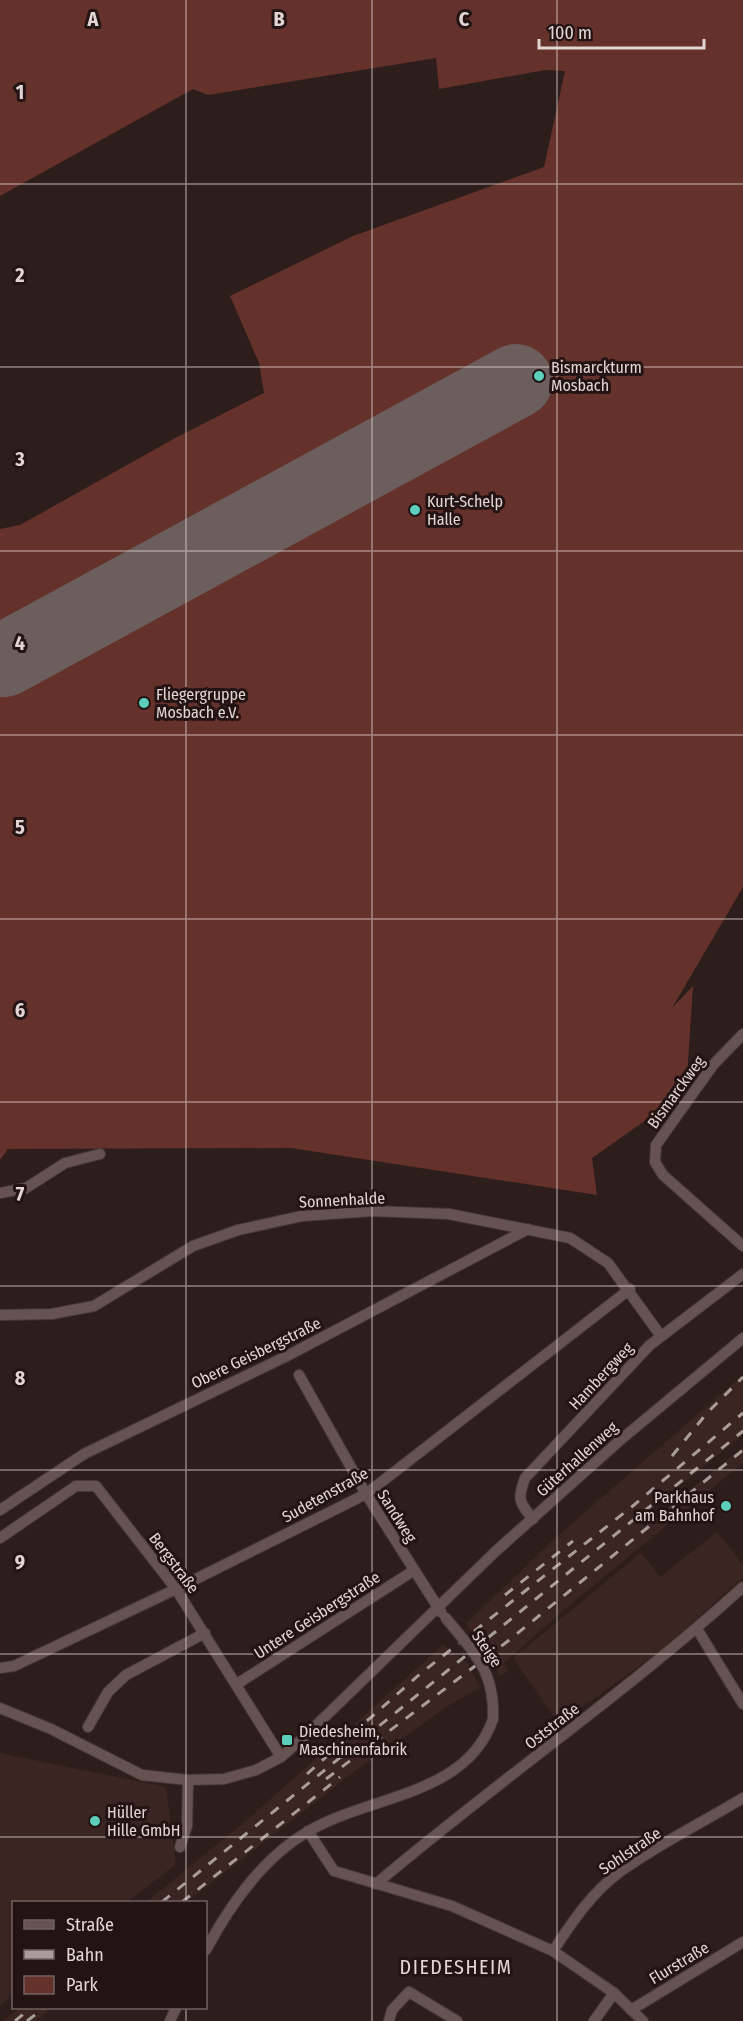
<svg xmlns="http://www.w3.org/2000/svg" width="743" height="2021" viewBox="0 0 743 2021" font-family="'Fira Sans Condensed',sans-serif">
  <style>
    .built { fill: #3a2522 }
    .green { fill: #64312b }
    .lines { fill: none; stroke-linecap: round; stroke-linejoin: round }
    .runway { stroke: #6b5e5c; stroke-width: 74 }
    .minor-casing { stroke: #463937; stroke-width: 12 }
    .minor { stroke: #665351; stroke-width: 10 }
    .rail { stroke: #a99d9b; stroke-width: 3; stroke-dasharray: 10 10; stroke-linecap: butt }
    .minor-bridge-casing { stroke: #463937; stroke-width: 12; stroke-linecap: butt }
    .minor-bridge { stroke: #665351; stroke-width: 10 }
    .grid { fill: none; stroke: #e1d6d4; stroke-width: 1.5; stroke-opacity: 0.55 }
    .poi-dot { fill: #5cceba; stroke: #231413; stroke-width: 2 }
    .labels { text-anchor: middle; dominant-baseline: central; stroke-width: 6; stroke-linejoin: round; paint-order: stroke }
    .poi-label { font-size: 16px; fill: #e1d6d4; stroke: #231413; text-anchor: start }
    .street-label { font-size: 16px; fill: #e1d6d4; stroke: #231413 }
    .quarter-label { font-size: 20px; letter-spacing: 1.5px; fill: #e1d6d4; stroke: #231413 }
    .grid-label { font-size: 20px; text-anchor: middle; font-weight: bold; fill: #e1d6d4; stroke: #231413; stroke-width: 6; stroke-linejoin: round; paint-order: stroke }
  </style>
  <rect width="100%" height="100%" fill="#2d1e1c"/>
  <g class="built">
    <polygon points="743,1375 743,1435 638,1520 644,1527 743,1447 743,1463 566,1608 504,1663 508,1671 500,1676 486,1648 466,1624 553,1540"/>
    <polygon points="717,1532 743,1565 743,1577 661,1650 559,1724 513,1658 641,1553 660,1577"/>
    <polygon points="443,1645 466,1662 481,1687 454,1702 354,1772 187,1902 146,1902 246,1821"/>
    <polygon points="0,1753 166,1787 176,1864 127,1902 14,1902 13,1994 0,2005"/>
    <polygon points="19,2008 53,2008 36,2021 3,2021"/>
  </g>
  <polygon class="green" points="0,0 743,0 743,887 672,1008 693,986 686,1092 592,1158 597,1195 291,1148 8,1149 0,1160 0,529 20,525 177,437 264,393 259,363 230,296 353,236 544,167 565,71 545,70 439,89 436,58 208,95 193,89 0,196"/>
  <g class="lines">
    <polyline class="runway" points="4,660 516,381"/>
    <g class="minor-casing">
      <g id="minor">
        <polyline points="743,1034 713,1065 656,1145 655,1162 663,1175 743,1246"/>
        <polyline points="0,1193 26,1188 65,1163 100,1154"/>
        <polyline points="0,1315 52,1314 94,1306 193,1246 238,1230 302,1216 372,1211 449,1214 570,1238 608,1263 661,1336"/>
        <polyline points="299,1375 366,1494 441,1612"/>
        <polyline points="0,1510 84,1454 287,1356 528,1229"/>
        <path d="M 533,1519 C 519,1502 517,1499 525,1478 L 650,1345 L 743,1274"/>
        <polyline points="0,1538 76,1486 96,1486 176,1589 281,1757"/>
        <polyline points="697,1629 743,1704"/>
        <polyline points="0,1668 14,1666 176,1589 366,1494 630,1289"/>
        <polyline points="237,1684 413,1571"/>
        <polyline points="0,1708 51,1729 142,1775 188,1780 224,1779 256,1770 281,1757 302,1739 496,1551 618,1442 743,1338"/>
        <polyline points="88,1727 108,1692 126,1675 205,1633"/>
        <polyline points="308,1831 334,1871 452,1906 553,1951 614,1993 643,2021"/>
        <polyline points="180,1847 187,1826 188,1780"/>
        <path d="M 376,1884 C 496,1782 626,1693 743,1587"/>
        <path d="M 206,1950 C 230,1905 263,1857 309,1831 C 370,1795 467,1796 493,1719"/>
        <path d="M 553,1951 C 572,1922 592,1892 621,1871 C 659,1844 703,1822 743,1798"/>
        <polyline points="631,2010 743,1942"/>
        <polyline points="170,2021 176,2008"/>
        <polyline points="389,2021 392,2010 409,1992 457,2021"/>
        <polyline points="594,2021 614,1993"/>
      </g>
    </g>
    <use href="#minor" class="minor"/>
    <g class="rail">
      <polyline points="672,1456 707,1413 743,1377"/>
      <polyline points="505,1595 573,1541"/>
      <polyline points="307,1774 420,1674 634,1505 743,1413"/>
      <polyline points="326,1779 508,1641 743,1450"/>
      <polyline points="162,1902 743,1431"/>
      <polyline points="182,1902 340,1777"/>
      <polyline points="15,2021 31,2008"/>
      <polyline points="27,2021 44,2008"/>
    </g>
    <g class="minor-bridge-casing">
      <path id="minor-bridge" d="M 445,1617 C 474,1653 495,1670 493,1719"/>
    </g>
    <use href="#minor-bridge" class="minor-bridge"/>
  </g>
  <path class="grid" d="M 186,0 L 186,1902M 372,0 L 372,2021M 557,0 L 557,2021M 0,184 L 743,184M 0,367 L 743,367M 0,551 L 743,551M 0,735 L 743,735M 0,919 L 743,919M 0,1102 L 743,1102M 0,1286 L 743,1286M 0,1470 L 743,1470M 0,1654 L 743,1654M 0,1837 L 743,1837M 186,2008 L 186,2021"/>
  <g class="poi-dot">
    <circle cx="539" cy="376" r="6"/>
    <circle cx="415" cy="510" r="6"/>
    <circle cx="144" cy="703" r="6"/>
    <circle cx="726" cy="1506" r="6"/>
    <rect x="281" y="1734" width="12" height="12" rx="3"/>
    <circle cx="95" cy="1821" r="6"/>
  </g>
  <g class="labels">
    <g class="poi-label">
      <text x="551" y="367">Bismarckturm<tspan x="551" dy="18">Mosbach</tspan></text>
      <text x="427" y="501">Kurt-Schelp<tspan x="427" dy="18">Halle</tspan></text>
      <text x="156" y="694">Fliegergruppe<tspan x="156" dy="18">Mosbach e.V.</tspan></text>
      <text x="714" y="1497" text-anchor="end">Parkhaus<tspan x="714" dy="18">am Bahnhof</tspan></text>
      <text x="299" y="1731">Diedesheim,<tspan x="299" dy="18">Maschinenfabrik</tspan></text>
      <text x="107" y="1812">Hüller<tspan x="107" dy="18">Hille GmbH</tspan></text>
    </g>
    <g class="street-label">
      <text transform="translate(676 1092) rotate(-54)">Bismarckweg</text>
      <text transform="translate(342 1200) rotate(-3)">Sonnenhalde</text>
      <text transform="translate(256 1353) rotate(-26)">Obere Geisbergstraße</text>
      <text transform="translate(601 1376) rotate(-47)">Hambergweg</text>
      <text transform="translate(577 1459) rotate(-42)">Güterhallenweg</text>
      <text transform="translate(325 1495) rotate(-29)">Sudetenstraße</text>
      <text transform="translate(397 1516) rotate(58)">Sandweg</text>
      <text transform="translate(174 1563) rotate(53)">Bergstraße</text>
      <text transform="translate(317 1615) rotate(-33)">Untere Geisbergstraße</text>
      <text transform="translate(487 1649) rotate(56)">Steige</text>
      <text transform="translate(552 1726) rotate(-38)">Oststraße</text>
      <text transform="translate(630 1851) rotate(-34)">Sohlstraße</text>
      <text transform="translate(679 1963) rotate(-31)">Flurstraße</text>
    </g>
    <g class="quarter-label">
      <text x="456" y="1967">DIEDESHEIM</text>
    </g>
  </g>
  <g class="grid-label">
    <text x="93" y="26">A</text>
    <text x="279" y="26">B</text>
    <text x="464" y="26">C</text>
    <text x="20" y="99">1</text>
    <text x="20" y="282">2</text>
    <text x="20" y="466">3</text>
    <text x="20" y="650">4</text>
    <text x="20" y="834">5</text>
    <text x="20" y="1017">6</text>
    <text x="20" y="1201">7</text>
    <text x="20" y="1385">8</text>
    <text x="20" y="1569">9</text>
  </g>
  <rect x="12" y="1901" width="195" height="108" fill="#231413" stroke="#6f6260" stroke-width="1.5"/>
  <rect x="24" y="1920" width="30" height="9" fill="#665351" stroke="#6f6260" stroke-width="1.5"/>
  <text x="66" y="1931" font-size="18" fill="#e1d6d4">Straße</text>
  <rect x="24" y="1950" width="30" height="9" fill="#a99d9b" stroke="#6f6260" stroke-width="1.5"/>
  <text x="66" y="1961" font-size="18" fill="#e1d6d4">Bahn</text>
  <rect x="24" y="1976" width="30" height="18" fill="#64312b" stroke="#6f6260" stroke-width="1.5"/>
  <text x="66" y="1991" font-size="18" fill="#e1d6d4">Park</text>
  <path d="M539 39v9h165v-9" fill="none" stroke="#e1d6d4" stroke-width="3"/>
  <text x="548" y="39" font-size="18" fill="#e1d6d4" stroke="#231413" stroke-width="4.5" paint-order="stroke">100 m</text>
</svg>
